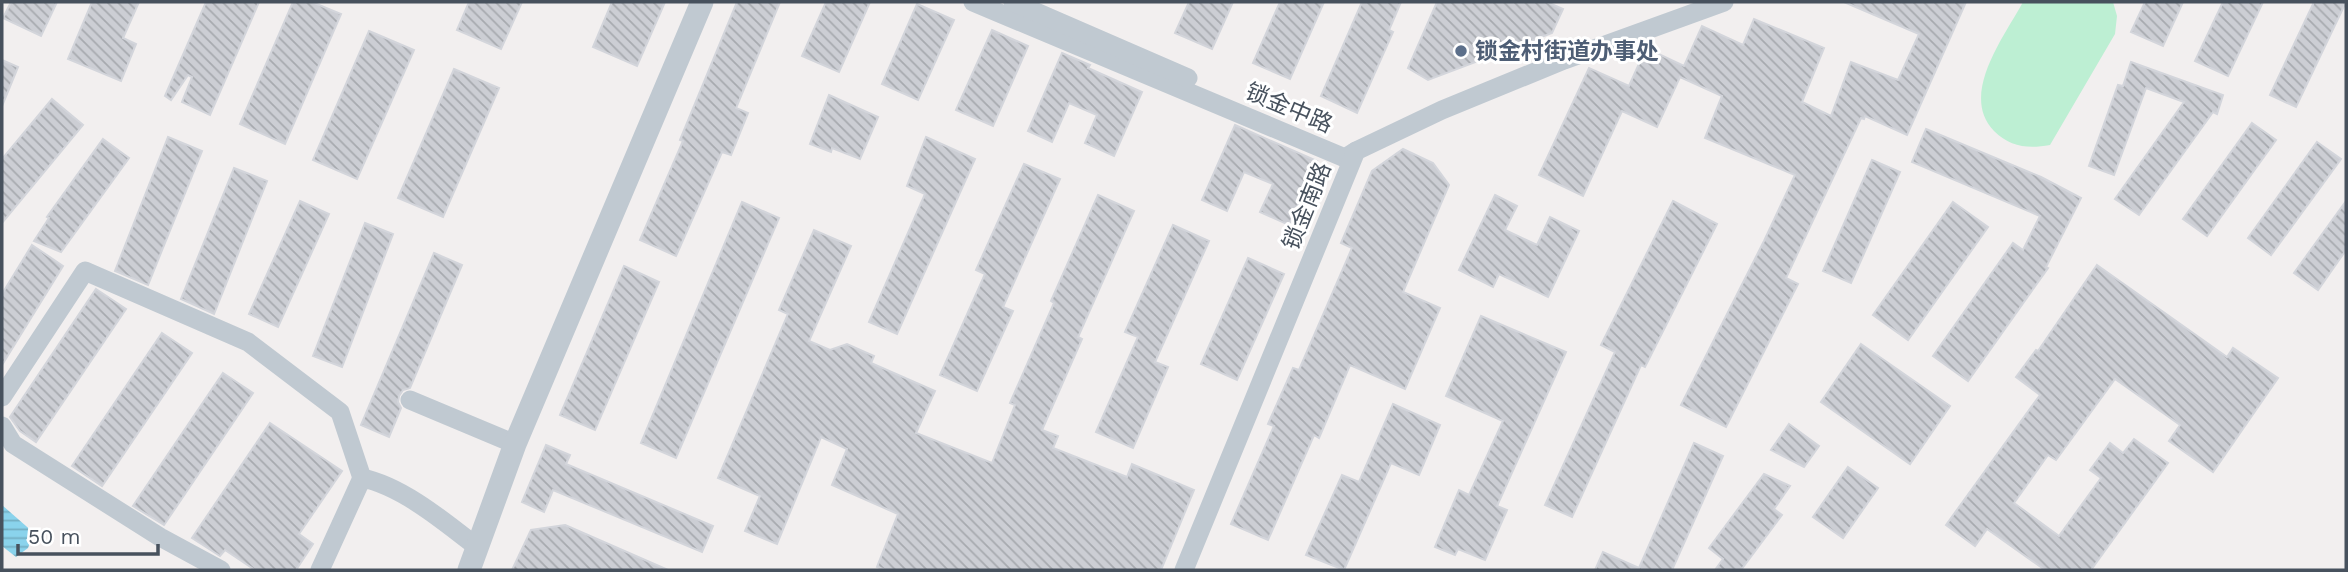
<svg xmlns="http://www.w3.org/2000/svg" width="2348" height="572" viewBox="0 0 2348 572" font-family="'Work Sans','Noto Sans SC',sans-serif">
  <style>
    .pitch { fill: #bdefd3 }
    .water { fill: url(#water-rules) }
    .building { fill: url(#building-back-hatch); stroke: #d3d5db; stroke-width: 2 }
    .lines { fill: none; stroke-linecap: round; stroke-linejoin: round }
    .minor { stroke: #c0c9d1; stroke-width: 19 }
    .tertiary { stroke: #c0c9d1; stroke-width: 23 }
    .service-dot { fill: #5c6f8a; stroke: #fff; stroke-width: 2.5 }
    .labels { text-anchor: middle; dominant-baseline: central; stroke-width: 6; stroke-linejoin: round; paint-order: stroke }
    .service-label { font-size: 23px; font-weight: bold; fill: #4e5e75; stroke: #fff; text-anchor: start }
    .street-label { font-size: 23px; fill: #47515d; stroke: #fff }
  </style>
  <defs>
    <pattern id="water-rules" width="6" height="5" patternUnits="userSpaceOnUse" patternTransform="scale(1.75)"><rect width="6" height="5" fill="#8ad3ec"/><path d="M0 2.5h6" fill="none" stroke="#73aec2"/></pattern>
    <pattern id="building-back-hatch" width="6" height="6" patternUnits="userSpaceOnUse" patternTransform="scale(1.75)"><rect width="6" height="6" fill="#ccced4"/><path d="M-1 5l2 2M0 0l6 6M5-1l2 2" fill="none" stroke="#a7aaaf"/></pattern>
  </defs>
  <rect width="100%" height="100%" fill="#f2efef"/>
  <path class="pitch" d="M 2023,2 L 2113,2 L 2117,16 L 2115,34 L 2050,145 C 2028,149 2010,147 1994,131 C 1959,95 2004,37 2023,2 Z"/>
  <polygon class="water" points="2,505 34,533 28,548 16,557 2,546"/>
  <g class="building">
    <polygon points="11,2 57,2 41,36 3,18"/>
    <polygon points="92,2 139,2 123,38 136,44 121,81 68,59"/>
    <polygon points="206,2 259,2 210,115 182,102 192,77 188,75 171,100 165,96"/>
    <polygon points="293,2 312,2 341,14 285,144 240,124"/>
    <polygon points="469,2 522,2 501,49 457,30"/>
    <polygon points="612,2 665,2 637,66 593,47"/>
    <polygon points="737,2 780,2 736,108 748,113 731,155 722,152 676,256 640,240 683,141 680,140"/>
    <polygon points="826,2 870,2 839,72 802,56"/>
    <polygon points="1189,2 1233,2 1212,49 1175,33"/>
    <polygon points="1280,2 1324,2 1290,79 1253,63"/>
    <polygon points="1362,2 1401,2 1389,30 1393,32 1357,113 1321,96"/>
    <polygon points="1437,2 1547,2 1563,9 1552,33 1428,80 1408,68"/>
    <polygon points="1844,2 1966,2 1907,135 1865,116 1864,119 1861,118 1786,278 1798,284 1726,427 1681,405 1764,241 1795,175 1705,138 1722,96 1680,77 1657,127 1622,111 1583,196 1539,175 1589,68 1629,86 1646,48 1684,66 1702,26 1743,45 1754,19 1824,48 1802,102 1831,116 1851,62 1898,80 1919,34"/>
    <polygon points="2145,2 2183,2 2163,46 2131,32"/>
    <polygon points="2223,2 2263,2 2228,76 2195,61"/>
    <polygon points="2314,2 2346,2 2296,107 2270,95"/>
    <polygon points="917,4 954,20 918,100 882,84"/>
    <polygon points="992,30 1028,46 993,126 956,110"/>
    <polygon points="369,31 414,50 357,179 313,160"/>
    <polygon points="1062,53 1090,65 1088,68 1142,92 1114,156 1085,143 1097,115 1069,103 1052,142 1028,131"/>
    <polygon points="2,60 18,67 2,106"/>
    <polygon points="2131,62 2223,95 2217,114 2213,112 2139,215 2115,199 2184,102 2146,88 2114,175 2089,166 2118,85 2123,86"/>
    <polygon points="454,69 499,88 443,217 398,198"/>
    <polygon points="829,95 878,117 860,159 832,148 831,152 810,144"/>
    <polygon points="52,99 83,125 2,223 2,159"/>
    <polygon points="2252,123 2276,140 2207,236 2183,219"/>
    <polygon points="1235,125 1317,161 1289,225 1260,212 1273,184 1244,172 1227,211 1202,200"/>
    <polygon points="1926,129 2041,177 2081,198 2046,267 2048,268 1968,381 1933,356 2013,243 2023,250 2040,216 1912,162"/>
    <polygon points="168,137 202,151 148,285 115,271"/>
    <polygon points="926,137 975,159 897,334 869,322 925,194 907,186"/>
    <polygon points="103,139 129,158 61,252 34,241 49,218 47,217"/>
    <polygon points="2317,142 2341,159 2271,255 2248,238"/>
    <polygon points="1403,149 1433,163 1449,185 1403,292 1440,308 1405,389 1350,365 1319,438 1314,435 1268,540 1231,524 1274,426 1268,424 1293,368 1299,370 1352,248 1341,243 1372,171"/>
    <polygon points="1872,160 1900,172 1851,283 1823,271"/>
    <polygon points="1024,164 1060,179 1003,307 1013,311 977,391 940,375 985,274 976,270"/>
    <polygon points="234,168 267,181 214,314 181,299"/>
    <polygon points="1098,195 1134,211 1078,337 1082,339 1042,430 1058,436 1053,448 1127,477 1132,464 1194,490 1161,570 886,570 877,567 898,514 832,485 847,449 821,437 777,544 745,531 760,496 718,478 788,314 779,310 814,230 851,246 809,341 830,350 847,344 874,356 871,363 935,391 916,433 992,463 1015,405 1010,403 1054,303 1051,301"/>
    <polygon points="1495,195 1517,206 1505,230 1537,245 1550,217 1579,231 1548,297 1499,274 1493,287 1459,270"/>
    <polygon points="300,201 329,214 278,327 249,314"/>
    <polygon points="1673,201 1717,224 1645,367 1641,365 1572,517 1545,505 1615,352 1601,345"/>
    <polygon points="2346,201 2346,250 2318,290 2294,273"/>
    <polygon points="742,202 779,218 676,458 641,443"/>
    <polygon points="1953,202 1988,227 1908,340 1873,315"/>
    <polygon points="365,223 393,234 342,367 313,356"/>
    <polygon points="1173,225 1209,241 1155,362 1168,367 1133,448 1096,432 1138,337 1125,332"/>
    <polygon points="32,245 63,266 2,365 2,294"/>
    <polygon points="434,253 462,265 410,388 403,390 399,396 398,402 401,408 389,437 361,425"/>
    <polygon points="1248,258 1284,274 1237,380 1201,364"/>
    <polygon points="2097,265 2227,357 2233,348 2278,378 2213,472 2169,441 2180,425 2115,379 2056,460 2048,455 2014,503 2059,536 2101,478 2090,470 2110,443 2123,453 2134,439 2168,463 2091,570 2045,570 1987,529 1975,546 1946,525 2040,395 2016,377 2036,350 2038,351"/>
    <polygon points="624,266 659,282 595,430 560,415"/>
    <polygon points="96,289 126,309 36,442 20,431 10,417"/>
    <polygon points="1481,316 1566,352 1497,506 1507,510 1485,560 1458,549 1455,555 1435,547 1459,490 1469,495 1503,421 1446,396"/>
    <polygon points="162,333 192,353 102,486 72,466"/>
    <polygon points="1861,344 1950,406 1910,464 1821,402"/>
    <polygon points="223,373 253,393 164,525 133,506"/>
    <polygon points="1393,404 1440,425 1419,475 1391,463 1344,570 1306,555 1342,475 1359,482"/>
    <polygon points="270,423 342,471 299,534 313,544 296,570 255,570 225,550 220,556 192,538"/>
    <polygon points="1789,424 1819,446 1804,467 1771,450"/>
    <polygon points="1694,443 1723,456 1672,570 1595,570 1603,552 1639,568"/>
    <polygon points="546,445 570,455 566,464 713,526 702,552 553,490 544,512 522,502"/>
    <polygon points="1848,467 1878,488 1843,538 1813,517"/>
    <polygon points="1764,474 1790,486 1774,509 1782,515 1741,570 1715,570 1723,559 1709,548"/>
    <polygon points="565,525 668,570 512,570 531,530"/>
  </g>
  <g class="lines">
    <g class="minor">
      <polyline points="973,2 1345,158 1356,151"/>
      <polyline points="1013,2 1188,78"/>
      <polyline points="2,397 85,271 248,342 340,412 362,478"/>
      <polyline points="410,400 515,444"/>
      <polyline points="2,426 13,444 160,537 221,570"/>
      <path d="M 320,570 L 362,478 C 402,486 445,522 477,547"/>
      <polyline points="1184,570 1356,151 1442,110 1564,60 1724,2"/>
    </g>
    <polyline class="tertiary" points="469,570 515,444 702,2"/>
  </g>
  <circle class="service-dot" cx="1461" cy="51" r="7"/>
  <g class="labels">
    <g class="service-label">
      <text x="1475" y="51">锁金村街道办事处</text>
    </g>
    <g class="street-label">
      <text transform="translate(1289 108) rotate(23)">锁金中路</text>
      <text transform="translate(1307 206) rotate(-68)">锁金南路</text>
    </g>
  </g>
  <rect width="2348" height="572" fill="none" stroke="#47515d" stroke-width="7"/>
  <path d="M18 544v10h140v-10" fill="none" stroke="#47515d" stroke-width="3.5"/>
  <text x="28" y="544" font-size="21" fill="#47515d" stroke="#ffffff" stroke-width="5" paint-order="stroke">50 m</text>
</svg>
